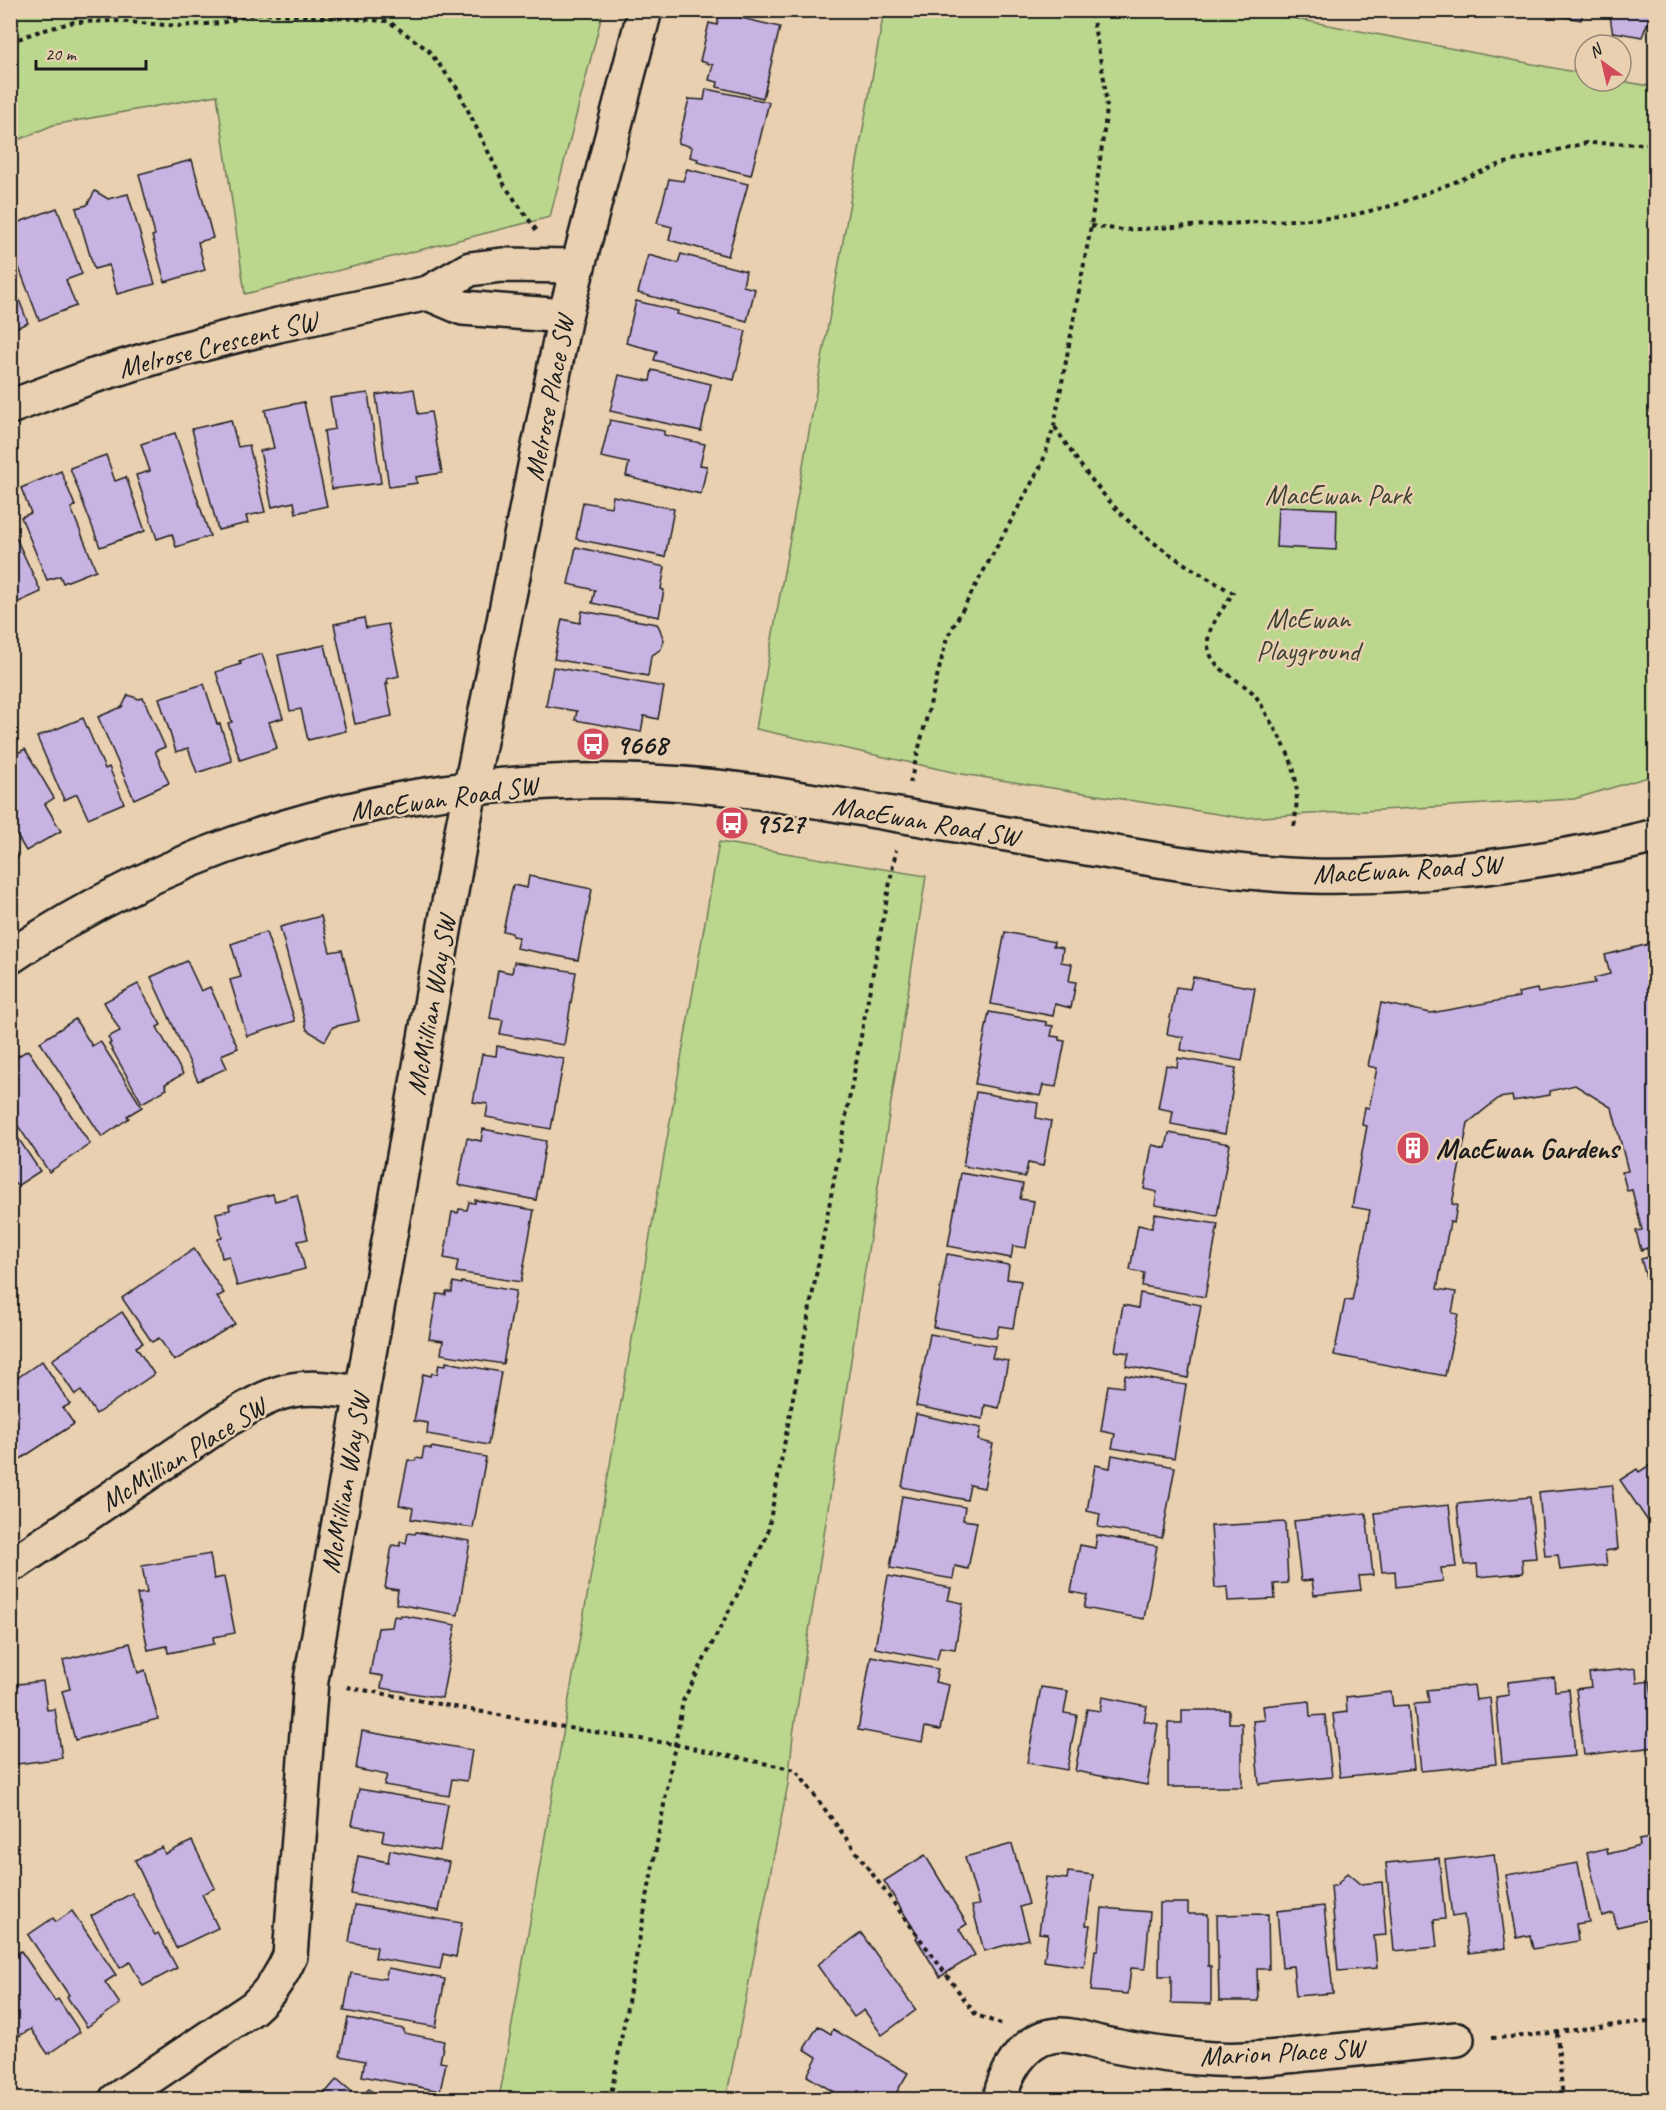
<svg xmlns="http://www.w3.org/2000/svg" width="1666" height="2110" viewBox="0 0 1666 2110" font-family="Caveat,sans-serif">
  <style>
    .green { fill: #bbd78e; stroke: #6c7a55; stroke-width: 1.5 }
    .building { fill: #c9b3e2; stroke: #1c1c1c; stroke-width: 1.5 }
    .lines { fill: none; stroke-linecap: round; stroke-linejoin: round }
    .minor-casing { stroke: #1c1c1c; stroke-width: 38 }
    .tertiary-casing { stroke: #1c1c1c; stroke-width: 38 }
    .path { stroke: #1c1c1c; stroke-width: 4; stroke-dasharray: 4.5 4.5; stroke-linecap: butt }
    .minor { stroke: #e9d0b1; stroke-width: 33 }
    .tertiary { stroke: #e9d0b1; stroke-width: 33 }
    .labels { text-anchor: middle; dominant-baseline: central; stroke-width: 5; stroke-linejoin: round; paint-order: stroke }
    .street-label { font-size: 28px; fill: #1c1c1c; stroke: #e9d0b1 }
    .park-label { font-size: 28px; fill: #3c4133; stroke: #e9d0b1 }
    .poi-label { font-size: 28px; font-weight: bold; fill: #1c1c1c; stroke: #e9d0b1; text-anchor: start }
  </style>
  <rect width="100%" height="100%" fill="#e9d0b1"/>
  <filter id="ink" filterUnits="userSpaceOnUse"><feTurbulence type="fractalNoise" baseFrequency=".0167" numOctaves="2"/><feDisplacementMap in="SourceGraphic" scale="12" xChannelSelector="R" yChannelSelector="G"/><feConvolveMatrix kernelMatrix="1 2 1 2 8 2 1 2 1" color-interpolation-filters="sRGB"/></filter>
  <g filter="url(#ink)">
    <g class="green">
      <polygon points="11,10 603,10 603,11 550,217 245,294 217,95 53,125 11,143"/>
      <polygon points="884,11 1255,11 1585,74 1585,81 1621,81 1655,87 1655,775 1574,799 1243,818 962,774 756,729"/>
      <polygon points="719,842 926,876 793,1735 788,1784 726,2099 499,2099"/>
    </g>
    <g class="building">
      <polygon points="756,10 783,10 782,17"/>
      <polygon points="1555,10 1584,10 1581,20 1554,15"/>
      <polygon points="1609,10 1652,10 1649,24 1647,24 1642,37 1614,32 1613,35"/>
      <polygon points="720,13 780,27 763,98 717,87 718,82 709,80 713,65 700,61 709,23 717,25"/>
      <polygon points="706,89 769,102 751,175 697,162 698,159 690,157 692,147 678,143 689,99 704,100"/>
      <polygon points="192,160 213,238 198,242 205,270 165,282 152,236 155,235 139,174"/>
      <polygon points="687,169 748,184 728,256 669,240 672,227 657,223 669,179 683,181"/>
      <polygon points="95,191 108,199 128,194 155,284 117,294 109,265 94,269 76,208 87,205"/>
      <polygon points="57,208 82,274 66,280 76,306 39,320 10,244 10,234 17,231 14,224"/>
      <polygon points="681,254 746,271 743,286 755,289 747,321 638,293 648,255 678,263"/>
      <polygon points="10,284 13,284 28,323 10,330"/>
      <polygon points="636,301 678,311 677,314 746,331 734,380 654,360 657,351 626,343"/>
      <polygon points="652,370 711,384 701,431 610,411 619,375 650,381"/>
      <polygon points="414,389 418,414 431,412 442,473 416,477 417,483 389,487 376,395"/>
      <polygon points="368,393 381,483 332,489 324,431 335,429 330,398"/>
      <polygon points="304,402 327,506 296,513 294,502 272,507 260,451 274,448 265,410"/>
      <polygon points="231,420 238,447 249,445 265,512 246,516 248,523 218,530 192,429"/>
      <polygon points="610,420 664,431 664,435 705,444 700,465 707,466 701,494 635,479 635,478 626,476 629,463 601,457"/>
      <polygon points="175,433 210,536 176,547 172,534 157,539 136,475 150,471 141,444"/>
      <polygon points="106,455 115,481 126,477 145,531 100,547 70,468"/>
      <polygon points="61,471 75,506 71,508 96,570 63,583 60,576 47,580 21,517 31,513 21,488"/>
      <polygon points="613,496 674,509 665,557 576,539 583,502 611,507"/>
      <polygon points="1278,507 1337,509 1336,550 1276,547"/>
      <polygon points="10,525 41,592 10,606"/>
      <polygon points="576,547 665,567 661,589 664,590 659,617 592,603 595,590 568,584"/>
      <polygon points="582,611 657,624 659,627 664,640 661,649 651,656 648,676 554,659 562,619 580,623"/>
      <polygon points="364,618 366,628 388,624 399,676 387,679 388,684 386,684 392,716 355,724 334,624"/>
      <polygon points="325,645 346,731 308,740 301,709 290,711 278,655"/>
      <polygon points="262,654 283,718 269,722 277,748 240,760 228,723 232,722 216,672 241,664 239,661"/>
      <polygon points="553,667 664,687 658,719 644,716 641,732 575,720 577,711 546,706"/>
      <polygon points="204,684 217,724 220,724 232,761 197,773 188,748 176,752 159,698"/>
      <polygon points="128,695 139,699 143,698 165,747 155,751 169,783 134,799 98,717 122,707"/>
      <polygon points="83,718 105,769 109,767 124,803 88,818 77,794 64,800 37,737"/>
      <polygon points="25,749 54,798 45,804 61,831 26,851 10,824 10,757"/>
      <polygon points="10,843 18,857 10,861"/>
      <polygon points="529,876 592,889 578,960 516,948 519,937 512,936 512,933 503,931 513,885 527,888"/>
      <polygon points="321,916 330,952 342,950 359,1021 333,1027 325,1041 307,1030 280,927"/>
      <polygon points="266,932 295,1021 247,1036 230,980 241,977 231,944"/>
      <polygon points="1005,932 1054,942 1053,946 1063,948 1061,962 1072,964 1069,981 1076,982 1071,1008 1055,1004 1053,1016 991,1004"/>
      <polygon points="1649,944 1654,962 1656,962 1656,1313 1641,1259 1649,1257 1647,1248 1641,1250 1636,1231 1642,1230 1632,1190 1627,1191 1622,1172 1628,1171 1612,1108 1575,1085 1550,1091 1550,1095 1513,1101 1512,1096 1499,1098 1468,1123 1452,1204 1457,1205 1454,1223 1450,1222 1437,1289 1456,1292 1452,1313 1458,1314 1445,1376 1334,1355 1345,1300 1352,1301 1370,1210 1352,1207 1367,1126 1362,1125 1365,1107 1369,1108 1377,1068 1368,1066 1381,1003 1431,1013 1519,997 1518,993 1537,989 1538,993 1595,983 1594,978 1610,974 1605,955"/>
      <polygon points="187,961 201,991 210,987 238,1048 221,1055 227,1068 198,1081 151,977"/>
      <polygon points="514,962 576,972 564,1045 500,1034 503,1020 490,1018 498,970 512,973"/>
      <polygon points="1193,977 1255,988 1242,1061 1181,1050 1183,1037 1167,1034 1176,987 1190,989"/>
      <polygon points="138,984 161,1025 157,1027 183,1074 165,1084 167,1089 142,1103 109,1044 111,1043 108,1037 120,1031 104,1002"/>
      <polygon points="989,1012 1046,1022 1046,1025 1053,1026 1051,1036 1059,1037 1059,1040 1065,1041 1056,1087 1043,1085 1040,1096 975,1084"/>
      <polygon points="75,1019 92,1046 100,1041 142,1107 127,1116 129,1118 102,1137 40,1042"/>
      <polygon points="497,1046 564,1059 551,1129 486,1117 488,1104 473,1102 482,1054 496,1056"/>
      <polygon points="28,1050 90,1144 49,1172 10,1114 10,1061"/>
      <polygon points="1178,1058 1236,1068 1225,1134 1171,1124 1173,1111 1158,1108 1166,1065 1177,1067"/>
      <polygon points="976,1092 1038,1103 1036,1118 1051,1121 1043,1166 1028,1163 1025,1177 963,1166"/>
      <polygon points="10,1126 40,1171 17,1186 13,1181 10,1182"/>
      <polygon points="483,1129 546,1141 536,1200 458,1185 467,1138 481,1141"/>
      <polygon points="1169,1133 1230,1144 1217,1216 1155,1205 1157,1192 1144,1189 1152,1145 1166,1148"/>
      <polygon points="961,1173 1023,1184 1020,1199 1034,1201 1026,1248 1013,1246 1011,1258 948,1246"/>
      <polygon points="273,1194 275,1201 297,1195 308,1239 298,1241 305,1269 237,1286 229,1256 222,1258 218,1239 222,1238 216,1213 230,1210 229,1205"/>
      <polygon points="475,1200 534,1210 521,1282 456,1272 458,1261 444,1258 452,1212 458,1213 459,1209 467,1210 469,1202 475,1203"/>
      <polygon points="1155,1214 1218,1224 1205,1297 1142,1286 1144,1273 1130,1270 1138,1225 1152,1228"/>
      <polygon points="194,1249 224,1293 217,1297 235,1324 174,1361 159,1338 152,1342 122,1298"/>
      <polygon points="947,1254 1009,1265 1007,1279 1021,1281 1013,1328 999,1326 996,1338 933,1327"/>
      <polygon points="453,1282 461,1284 462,1282 516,1291 503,1364 441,1354 443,1341 429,1339 437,1294 446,1295 446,1292 452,1292"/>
      <polygon points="1140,1293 1201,1305 1188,1378 1126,1366 1129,1353 1115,1351 1123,1305 1138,1308"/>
      <polygon points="122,1312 143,1343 136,1347 154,1374 96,1414 81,1391 75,1395 52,1360"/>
      <polygon points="930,1334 995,1346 992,1358 1008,1361 999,1408 985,1405 983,1419 916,1406"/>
      <polygon points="42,1361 70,1404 63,1408 74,1424 16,1462 10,1453 10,1383"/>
      <polygon points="446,1362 501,1372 488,1445 427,1434 428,1423 414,1421 423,1374 431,1376 432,1373 437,1374 439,1364 446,1365"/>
      <polygon points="1125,1375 1186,1385 1174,1458 1112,1448 1115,1434 1101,1431 1108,1385 1123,1387"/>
      <polygon points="916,1414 981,1428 978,1440 993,1444 984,1488 970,1485 967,1500 902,1487"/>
      <polygon points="424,1447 431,1449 431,1447 486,1457 473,1528 411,1519 413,1508 399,1505 408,1460 415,1461 416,1458 422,1459"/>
      <polygon points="1112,1455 1175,1467 1162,1538 1098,1527 1100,1514 1087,1511 1095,1465 1110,1468"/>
      <polygon points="1656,1461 1656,1533 1620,1480 1637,1469 1639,1472"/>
      <polygon points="1612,1485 1618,1549 1605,1551 1607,1565 1560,1570 1558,1555 1545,1556 1539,1492"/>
      <polygon points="902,1496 965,1507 963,1520 977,1522 968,1569 955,1566 953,1579 890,1568"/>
      <polygon points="1530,1497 1536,1558 1522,1559 1523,1573 1478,1577 1477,1564 1464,1565 1457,1504"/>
      <polygon points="1449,1505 1456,1567 1441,1568 1443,1581 1396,1587 1395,1571 1382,1572 1375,1513"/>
      <polygon points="1366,1513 1373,1575 1359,1576 1361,1590 1314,1595 1312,1580 1301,1581 1294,1521"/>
      <polygon points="1285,1522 1288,1583 1274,1584 1275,1599 1228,1601 1227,1587 1215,1588 1211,1526"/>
      <polygon points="416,1532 470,1541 458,1615 396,1604 398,1590 385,1588 392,1545 400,1546 400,1542 406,1543 408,1533 415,1534"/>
      <polygon points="1097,1535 1157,1546 1144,1619 1084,1608 1087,1595 1071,1592 1080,1545 1095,1548"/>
      <polygon points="210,1554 214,1579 224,1577 235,1633 213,1637 214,1644 168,1653 167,1646 148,1650 137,1594 147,1593 142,1566"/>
      <polygon points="888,1576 951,1588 948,1600 963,1603 955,1649 940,1647 937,1660 875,1648"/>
      <polygon points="400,1615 456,1625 442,1698 381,1688 383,1676 370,1674 378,1628 392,1627 394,1616 400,1617"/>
      <polygon points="130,1643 138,1673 145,1670 158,1719 75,1740 62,1691 70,1689 63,1660"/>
      <polygon points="871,1656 938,1669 935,1682 949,1685 940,1730 925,1727 922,1742 858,1730"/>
      <polygon points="1636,1668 1637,1683 1650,1681 1656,1728 1656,1747 1584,1755 1576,1689 1591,1687 1589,1673"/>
      <polygon points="1554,1677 1555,1691 1569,1689 1575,1756 1502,1763 1496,1697 1509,1695 1508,1682"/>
      <polygon points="43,1681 47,1710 55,1709 62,1758 10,1765 10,1685"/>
      <polygon points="1474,1685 1476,1700 1490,1698 1496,1764 1421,1771 1414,1704 1429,1703 1427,1690"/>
      <polygon points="1041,1687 1068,1691 1064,1713 1077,1715 1067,1770 1027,1763"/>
      <polygon points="1391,1692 1393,1706 1408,1705 1414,1769 1340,1777 1333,1714 1347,1712 1346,1697"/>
      <polygon points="1102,1697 1147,1706 1144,1721 1158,1724 1147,1785 1075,1771 1087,1709 1100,1711"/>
      <polygon points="1309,1701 1310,1716 1325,1715 1332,1777 1259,1784 1253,1721 1265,1720 1263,1706"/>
      <polygon points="1182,1710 1229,1710 1229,1723 1242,1723 1242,1787 1168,1787 1168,1723 1182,1723"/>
      <polygon points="362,1731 472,1750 467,1781 452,1779 449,1796 384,1785 387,1775 356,1769"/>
      <polygon points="359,1789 448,1804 440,1851 382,1841 384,1831 352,1825"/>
      <polygon points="1656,1837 1656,1918 1617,1927 1613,1913 1602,1916 1587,1853 1607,1848 1608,1854 1640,1846 1639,1840"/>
      <polygon points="192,1841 215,1888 202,1894 218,1928 176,1948 135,1860 162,1847 165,1854"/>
      <polygon points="1012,1844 1029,1904 1020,1907 1029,1939 984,1951 972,1906 979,1905 965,1857"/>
      <polygon points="390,1850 449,1862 439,1911 351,1894 358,1856 388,1862"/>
      <polygon points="1494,1854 1506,1948 1469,1953 1464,1915 1452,1917 1445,1860"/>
      <polygon points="925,1855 967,1924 959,1929 975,1955 940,1977 916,1938 918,1936 884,1881"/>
      <polygon points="1439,1858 1445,1919 1434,1920 1437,1947 1394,1951 1386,1863"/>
      <polygon points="1578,1863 1589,1922 1576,1924 1578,1941 1533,1949 1530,1935 1517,1938 1506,1875"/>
      <polygon points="1068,1872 1093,1875 1086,1925 1090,1925 1084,1967 1044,1961 1048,1934 1039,1933 1046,1877 1067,1879"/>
      <polygon points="1347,1873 1360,1884 1382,1882 1386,1935 1374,1936 1377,1968 1338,1971 1331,1886 1336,1886"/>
      <polygon points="132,1893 155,1935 158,1933 177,1968 143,1986 130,1962 120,1968 91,1916"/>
      <polygon points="1160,1903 1188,1903 1188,1914 1208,1914 1208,1966 1211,1966 1211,2004 1171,2003 1171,1976 1159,1976"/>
      <polygon points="355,1905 462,1923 456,1957 443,1954 440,1969 375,1958 377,1947 349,1942"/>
      <polygon points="1324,1906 1333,1993 1296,1996 1293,1966 1282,1967 1277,1911"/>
      <polygon points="1102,1908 1150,1912 1145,1969 1131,1968 1128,1994 1091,1991 1095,1950 1098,1950"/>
      <polygon points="72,1911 116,1975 105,1982 120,2004 87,2027 67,1997 69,1995 28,1935 53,1918 56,1922"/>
      <polygon points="1268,1914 1269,1969 1257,1969 1258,2001 1219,2001 1217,1915"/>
      <polygon points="861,1933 916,2010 882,2035 864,2010 854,2017 817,1965"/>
      <polygon points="21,1951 55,2001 58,1999 80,2032 48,2054 31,2029 19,2036 10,2023 10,1958"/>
      <polygon points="388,1968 445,1979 436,2027 344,2011 351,1973 385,1979"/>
      <polygon points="348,2018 404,2029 404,2033 444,2041 440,2062 446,2063 440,2091 362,2076 365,2061 340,2056"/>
      <polygon points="818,2026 831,2034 833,2029 908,2073 892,2100 873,2100 858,2091 852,2100 847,2100 807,2076 817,2057 804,2049"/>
      <polygon points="10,2065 18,2076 10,2080"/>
      <polygon points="337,2079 359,2098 369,2089 381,2100 319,2100"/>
    </g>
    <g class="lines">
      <g class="minor-casing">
        <g id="minor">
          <polyline points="428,293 463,308 565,316"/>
          <polyline points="10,407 90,377 179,350 278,325 428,293 470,269 502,265 577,266"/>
          <path d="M 17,1562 L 228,1419 C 248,1408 269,1394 292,1390 C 315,1386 338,1390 361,1393"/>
          <path d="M 116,2100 L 253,2008 C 270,1993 281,1977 290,1956 L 311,1680 L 460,841 L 565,316 L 645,10"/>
          <path d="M 1000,2100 C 1004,2074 1023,2041 1051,2036 C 1071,2032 1090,2042 1109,2045 C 1143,2052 1178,2057 1213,2059 C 1251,2061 1288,2056 1326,2052 C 1370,2048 1413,2043 1457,2039"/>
        </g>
      </g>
      <g class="tertiary-casing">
        <path id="tertiary" d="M 10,957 C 227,809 507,754 765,793 C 869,809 972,828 1075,846 C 1153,859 1231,874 1311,876 C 1427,878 1543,864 1656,836"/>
      </g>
      <g class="path">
        <polyline points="373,10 387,20"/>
        <polyline points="10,42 37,32 74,22 115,21 178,26 221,23 258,13 388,21 428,50 457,88 505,186 537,231"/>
        <polyline points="1091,226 1123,230 1344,217 1395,205 1501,164 1586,143 1656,144"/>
        <path d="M 1055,427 C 1079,465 1108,505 1143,534 C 1171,557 1202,575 1233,593 C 1224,608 1206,628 1208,646 C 1211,669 1237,678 1252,692 C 1259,699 1264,710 1269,719 C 1295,762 1301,778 1294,828"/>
        <polyline points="910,783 947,638 1042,464 1054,426 1091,226 1107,109 1104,79 1091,10"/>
        <polyline points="347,1687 569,1728 673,1744 796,1770 976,2015 1001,2024"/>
        <polyline points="1557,2033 1563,2100"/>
        <polyline points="1492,2038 1525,2036 1656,2020"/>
        <polyline points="610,2100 683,1701 767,1536 896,850"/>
      </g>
      <use href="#minor" class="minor"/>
      <use href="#tertiary" class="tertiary"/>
    </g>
  </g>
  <defs>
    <g id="bus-disc" transform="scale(1.725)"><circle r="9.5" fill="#d1495b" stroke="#e9d0b1"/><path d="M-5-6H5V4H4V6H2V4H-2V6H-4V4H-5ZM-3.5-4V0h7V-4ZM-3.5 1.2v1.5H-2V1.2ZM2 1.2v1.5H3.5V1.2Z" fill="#fff"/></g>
    <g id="building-disc" transform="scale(1.725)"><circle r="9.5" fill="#d1495b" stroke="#e9d0b1"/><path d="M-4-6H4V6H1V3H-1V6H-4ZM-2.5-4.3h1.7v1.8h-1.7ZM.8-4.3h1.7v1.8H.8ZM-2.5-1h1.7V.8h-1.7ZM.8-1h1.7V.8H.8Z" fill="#fff"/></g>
  </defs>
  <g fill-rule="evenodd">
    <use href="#bus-disc" x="593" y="744"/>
    <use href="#bus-disc" x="732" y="823"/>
    <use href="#building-disc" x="1413" y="1148"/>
  </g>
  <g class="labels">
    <g class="street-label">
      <text transform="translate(218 344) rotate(-14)">Melrose Crescent SW</text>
      <text transform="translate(549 398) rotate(-79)">Melrose Place SW</text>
      <text transform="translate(444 798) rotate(-8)">MacEwan Road SW</text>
      <text transform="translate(926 821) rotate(10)">MacEwan Road SW</text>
      <text transform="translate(1407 869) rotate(-3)">MacEwan Road SW</text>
      <text transform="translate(431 1005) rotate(-80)">McMillian Way SW</text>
      <text transform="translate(183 1454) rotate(-32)">McMillian Place SW</text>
      <text transform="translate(345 1483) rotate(-80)">McMillian Way SW</text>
      <text transform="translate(1282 2052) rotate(-3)">Marion Place SW</text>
    </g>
    <g class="park-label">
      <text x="1338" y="494">MacEwan Park</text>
      <text x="1308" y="618">McEwan<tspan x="1308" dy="32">Playground</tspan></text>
    </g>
    <g class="poi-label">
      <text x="616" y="744">9668</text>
      <text x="755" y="823">9527</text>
      <text x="1436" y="1148">MacEwan Gardens</text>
    </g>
  </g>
  <rect width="1666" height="2110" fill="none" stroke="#e9d0b1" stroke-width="36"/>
  <rect x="18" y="18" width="1630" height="2074" fill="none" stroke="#1c1c1c" stroke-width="2" filter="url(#ink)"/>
  <g transform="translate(1603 63) rotate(326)"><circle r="28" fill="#e9d0b1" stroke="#978875" stroke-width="1.5"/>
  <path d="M0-4.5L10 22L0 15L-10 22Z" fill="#d1495b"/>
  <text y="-9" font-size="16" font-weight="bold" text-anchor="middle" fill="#1c1c1c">N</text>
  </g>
  <path d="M36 60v9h110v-9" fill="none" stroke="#1c1c1c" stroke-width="3"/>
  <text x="45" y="60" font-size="18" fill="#1c1c1c" stroke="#e9d0b1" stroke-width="4.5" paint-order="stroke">20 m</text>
</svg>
